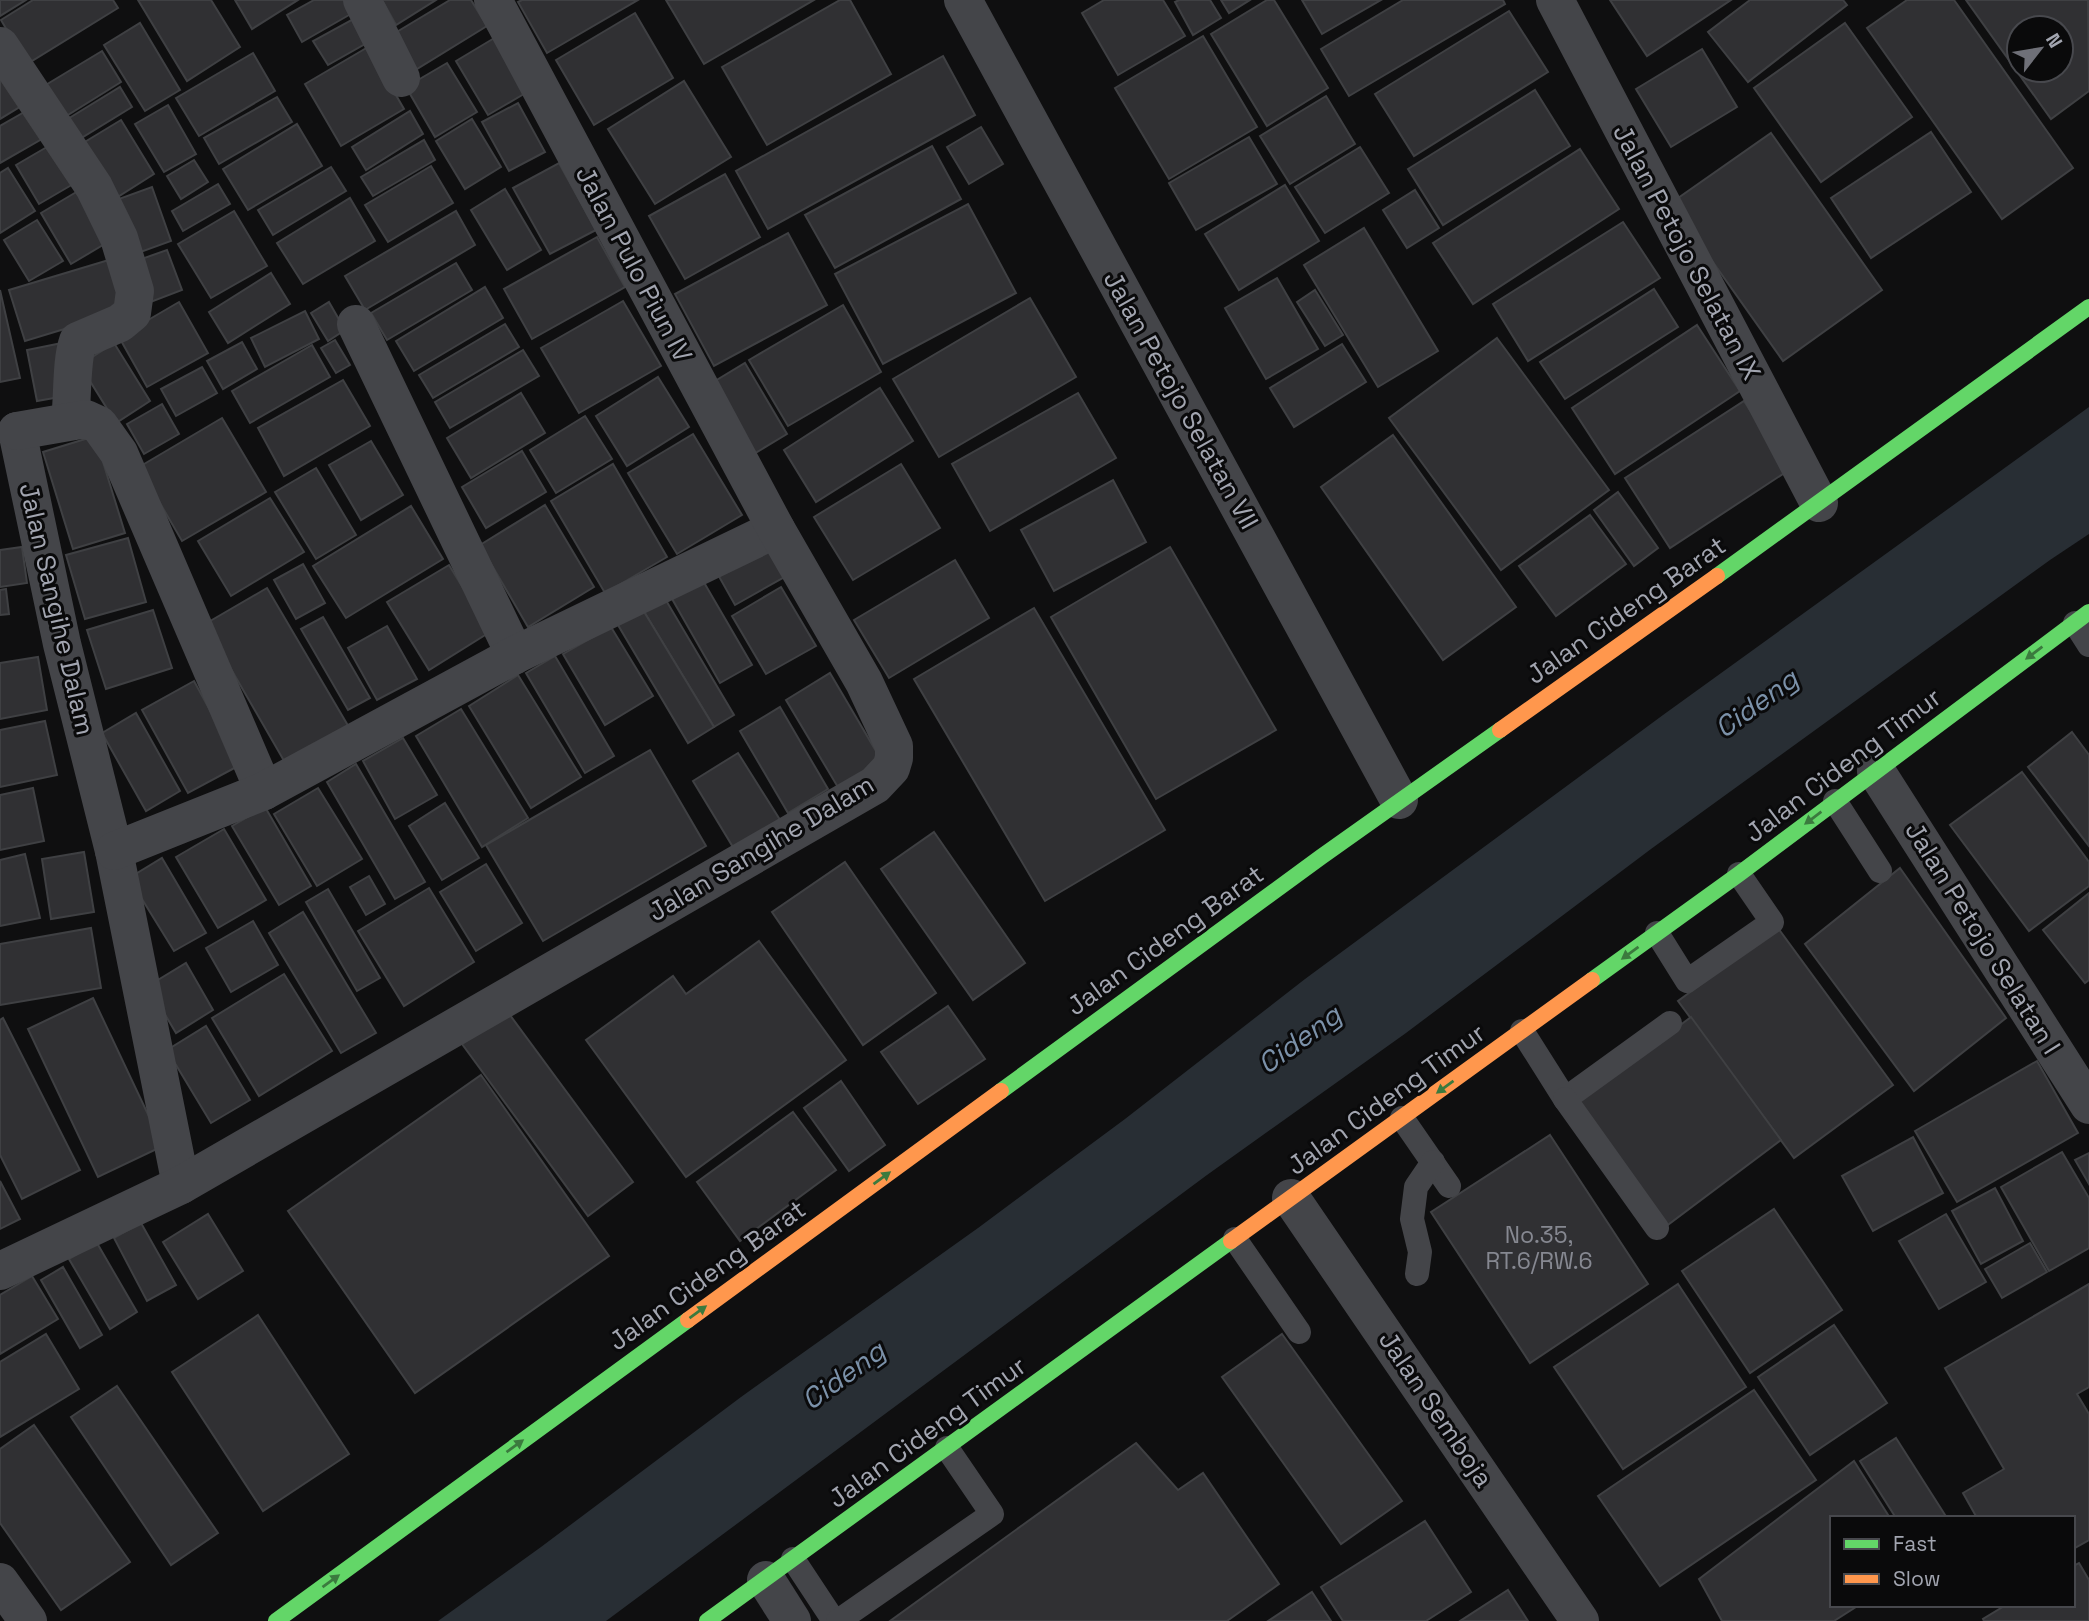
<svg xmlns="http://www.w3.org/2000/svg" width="2089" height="1621" viewBox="0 0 2089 1621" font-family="'Space Grotesk',sans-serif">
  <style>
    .water { fill: #282e34 }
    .building { fill: #303033; stroke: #3f4043; stroke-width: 2; fill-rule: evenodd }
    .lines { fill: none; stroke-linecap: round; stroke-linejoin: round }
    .lane { stroke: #444549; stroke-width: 24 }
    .street { stroke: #444549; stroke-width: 38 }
    .fast { stroke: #63d668; stroke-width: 16 }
    .slow { stroke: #ff974d; stroke-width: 16 }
    .oneway { fill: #3b7a3e }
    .labels { text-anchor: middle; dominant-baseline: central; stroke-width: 6; stroke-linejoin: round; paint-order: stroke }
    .number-label { font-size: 23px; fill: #868891 }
    .street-label { font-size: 26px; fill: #a2a5b0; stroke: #0a0a0b }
    .water-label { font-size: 28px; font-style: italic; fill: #7b91a9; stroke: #0a0a0b }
  </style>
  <rect width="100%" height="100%" fill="#0f0f10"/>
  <polygon class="water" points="2089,407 2089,534 2050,560 1651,849 1406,1033 1207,1175 606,1621 438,1621 541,1547 741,1397 978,1228 1125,1119 1305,979 1663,715"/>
  <g class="building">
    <polygon points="0,0 26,0 0,16"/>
    <polygon points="33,0 113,0 118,8 27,64 1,20"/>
    <polygon points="138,0 211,0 240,47 187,81"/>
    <polygon points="235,0 298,0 252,29"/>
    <polygon points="314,0 359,0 363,7 302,42 287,15"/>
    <polygon points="382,0 436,0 396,25"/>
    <polygon points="450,0 471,0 487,26 412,72 390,36"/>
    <polygon points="522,0 638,0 547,53 518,2"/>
    <polygon points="666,0 814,0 704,64"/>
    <polygon points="840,0 850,0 891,74 767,145 722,67"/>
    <polygon points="1104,0 1163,0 1185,36 1118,75 1082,13"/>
    <polygon points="1179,0 1210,0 1221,18 1193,35 1175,2"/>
    <polygon points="1221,0 1250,0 1229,13"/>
    <polygon points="1267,0 1274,0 1328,88 1267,126 1211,34"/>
    <polygon points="1302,0 1381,0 1322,34"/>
    <polygon points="1403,0 1503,0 1505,4 1349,96 1321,49"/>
    <polygon points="1610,0 1731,0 1647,56"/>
    <polygon points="1750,0 1843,0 1847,5 1748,82 1708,32"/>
    <polygon points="1907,0 1954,0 2073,168 2002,219 1867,28"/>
    <path d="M 1966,0 L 2088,0 L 2089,91 L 2051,119 ZM 2019,28 L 2061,28 L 2061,70 L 2019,70 Z"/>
    <polygon points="1509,11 1548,72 1414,156 1375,94"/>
    <polygon points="366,12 379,36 328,65 313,41"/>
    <polygon points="635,13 673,78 594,125 556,60"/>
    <polygon points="140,23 180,90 145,111 104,45"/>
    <polygon points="1845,23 1912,117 1821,182 1754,88"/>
    <polygon points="1203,36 1257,127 1169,179 1115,88"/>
    <polygon points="496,37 529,91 488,115 456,61"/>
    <polygon points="368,47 404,109 341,146 305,84"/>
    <polygon points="1702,49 1737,107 1671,147 1636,89"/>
    <polygon points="102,51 121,82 63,118 44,86"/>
    <polygon points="253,53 275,91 199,136 176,98"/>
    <polygon points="943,56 975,115 768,229 736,171"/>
    <polygon points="447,63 477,112 435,137 406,87"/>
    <polygon points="0,65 28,102 0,119"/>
    <polygon points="684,81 731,157 655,204 608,129"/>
    <polygon points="120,87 132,107 78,140 66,120"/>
    <polygon points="1535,90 1570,146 1443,225 1408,169"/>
    <polygon points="1326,96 1355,144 1290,184 1260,136"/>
    <polygon points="277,97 292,122 219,164 204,138"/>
    <polygon points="518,103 545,152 509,171 482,122"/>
    <polygon points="168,105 196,154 164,172 135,124"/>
    <polygon points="33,107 49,135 0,163 0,126"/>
    <polygon points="410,111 423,134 366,170 352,147"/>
    <polygon points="472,119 501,167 465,189 436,141"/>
    <polygon points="121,120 154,174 116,198 83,143"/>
    <polygon points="297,124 322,166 248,210 223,169"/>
    <polygon points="981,127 1003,164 969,184 947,147"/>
    <polygon points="1931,132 1971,192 1871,258 1831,198"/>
    <polygon points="1771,133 1882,290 1783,361 1671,203"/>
    <polygon points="1249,137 1277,184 1196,230 1169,183"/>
    <polygon points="424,140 435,160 373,196 361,177"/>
    <polygon points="52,144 75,183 39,204 16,165"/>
    <polygon points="932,146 961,199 835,268 805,215"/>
    <polygon points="1360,147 1389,193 1325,233 1295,187"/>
    <polygon points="1580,149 1619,209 1473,304 1433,243"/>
    <polygon points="194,160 208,182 181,199 167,176"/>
    <polygon points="559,163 596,230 550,254 513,188"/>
    <polygon points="431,166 453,203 388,242 365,205"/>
    <polygon points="331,167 346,191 273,235 258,210"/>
    <polygon points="8,168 35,211 0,233 0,173"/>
    <polygon points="725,174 760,237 685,279 649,216"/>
    <polygon points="218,184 230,204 183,231 172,211"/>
    <polygon points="1285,185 1319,241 1239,290 1205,234"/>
    <polygon points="152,187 171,241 135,254 116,200"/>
    <polygon points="505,189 541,250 507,270 471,210"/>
    <polygon points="1415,190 1439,228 1407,248 1383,210"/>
    <polygon points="78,191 108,242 71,264 41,213"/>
    <polygon points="350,198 375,241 303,284 277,243"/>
    <polygon points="968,204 1016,293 883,364 835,274"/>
    <polygon points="234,211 267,266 211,298 178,244"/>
    <polygon points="456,211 475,245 365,310 345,276"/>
    <polygon points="37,220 63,261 29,281 4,240"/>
    <polygon points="1623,222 1660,278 1528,361 1493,304"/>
    <polygon points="1364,228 1438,351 1378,387 1304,265"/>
    <polygon points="788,233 827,305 714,366 675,294"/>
    <polygon points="597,237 625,287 532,339 504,289"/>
    <polygon points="167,250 182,290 148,303 133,262"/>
    <polygon points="112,259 127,310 25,341 9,290"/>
    <polygon points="456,263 472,290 387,340 371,313"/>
    <polygon points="271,273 290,304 228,343 209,312"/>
    <polygon points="1277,278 1318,349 1266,379 1225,308"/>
    <polygon points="485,287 503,318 414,371 396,341"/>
    <polygon points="1654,289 1678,327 1565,399 1540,362"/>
    <polygon points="0,290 20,378 0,382"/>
    <polygon points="1315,290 1343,335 1325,346 1297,302"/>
    <polygon points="1030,298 1076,377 939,457 893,379"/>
    <polygon points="623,301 661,366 579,413 541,348"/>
    <polygon points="179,302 208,353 147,387 119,337"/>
    <polygon points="329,302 345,330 328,341 311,313"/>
    <polygon points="843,305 881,372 788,426 749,360"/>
    <polygon points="305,311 319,339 265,367 251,338"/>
    <polygon points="505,324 519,347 433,398 419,375"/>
    <polygon points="1697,325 1740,391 1615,474 1572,408"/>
    <polygon points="1497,338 1609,490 1501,570 1389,418"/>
    <polygon points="335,340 350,365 336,373 321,348"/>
    <polygon points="242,342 257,369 223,389 207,361"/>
    <polygon points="62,343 71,395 37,401 27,350"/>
    <polygon points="114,343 150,401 116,423 80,365"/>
    <polygon points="1342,344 1366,382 1294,427 1270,388"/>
    <polygon points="312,345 330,377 250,423 232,391"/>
    <polygon points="523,350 539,376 450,428 435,402"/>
    <polygon points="745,363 787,434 752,455 710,384"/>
    <polygon points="202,367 217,393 176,416 161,389"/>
    <polygon points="658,377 689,427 627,466 596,416"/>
    <polygon points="343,380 370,426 284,476 258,428"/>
    <polygon points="880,388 913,441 816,502 784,450"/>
    <polygon points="521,393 545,433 471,478 447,438"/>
    <polygon points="1078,393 1116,458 990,531 952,464"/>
    <polygon points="1744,401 1789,470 1670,548 1625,478"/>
    <polygon points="162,404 179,434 144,454 127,424"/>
    <polygon points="585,416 612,459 556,493 530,450"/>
    <polygon points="222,418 266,492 182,541 139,467"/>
    <polygon points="693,434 742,515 677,554 628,473"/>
    <polygon points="1393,435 1516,607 1443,660 1321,487"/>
    <polygon points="95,436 125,533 73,549 43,452"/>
    <polygon points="371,441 403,495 361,520 329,465"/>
    <polygon points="522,451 546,492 486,528 462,487"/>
    <polygon points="613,464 667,557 605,593 551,501"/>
    <polygon points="901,464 940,528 853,580 814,517"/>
    <polygon points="316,468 356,535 316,559 275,492"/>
    <polygon points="1113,480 1146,542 1054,591 1021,530"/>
    <polygon points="1618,492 1658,548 1634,566 1594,510"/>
    <polygon points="270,498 304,552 231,596 198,541"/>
    <polygon points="545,505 594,587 528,627 480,545"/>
    <polygon points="411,506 443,559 346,618 313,566"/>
    <polygon points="1590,515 1626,564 1556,616 1519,566"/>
    <polygon points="128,538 146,602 85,619 66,555"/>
    <polygon points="771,543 788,575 735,605 717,573"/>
    <polygon points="22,547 27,583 0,587 0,550"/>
    <polygon points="1170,547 1276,730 1156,799 1051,617"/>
    <polygon points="955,560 989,618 889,678 854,620"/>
    <polygon points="303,564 325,603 296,619 274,580"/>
    <polygon points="449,565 490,632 429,670 387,602"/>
    <polygon points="702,579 752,665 720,683 671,597"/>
    <polygon points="781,587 816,646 766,674 732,616"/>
    <polygon points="267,588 350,729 287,766 205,624"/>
    <polygon points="6,589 9,614 0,615 0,590"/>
    <polygon points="664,597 734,715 714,727 643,610"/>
    <polygon points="1034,608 1165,830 1045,901 914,679"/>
    <polygon points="153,610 172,668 106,689 87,630"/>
    <polygon points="643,610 714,727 688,743 618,625"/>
    <polygon points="323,617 370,698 348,710 301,629"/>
    <polygon points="387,626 417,679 377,700 348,648"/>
    <polygon points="611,627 653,696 605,725 563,654"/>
    <polygon points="555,656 614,756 585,773 526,673"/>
    <polygon points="38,657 47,710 0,719 0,663"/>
    <polygon points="830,673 883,763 839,789 786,700"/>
    <polygon points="518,675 581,777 531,808 469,706"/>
    <polygon points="194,681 240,765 188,793 142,710"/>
    <polygon points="780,707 828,789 788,813 740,731"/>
    <polygon points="461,709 528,818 482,847 416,736"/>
    <polygon points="136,713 180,791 146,811 102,733"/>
    <polygon points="45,721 57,775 0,787 0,730"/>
    <polygon points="2072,732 2089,755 2089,846 2028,767"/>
    <polygon points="403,738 437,795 395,819 363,761"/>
    <polygon points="650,750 706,846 543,941 486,845"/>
    <polygon points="738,753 782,823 736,852 693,781"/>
    <polygon points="356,764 425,882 395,899 327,782"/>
    <polygon points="2022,772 2089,862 2089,886 2029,931 1950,825"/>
    <polygon points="33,788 44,841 0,850 0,795"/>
    <polygon points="318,788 362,859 317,886 274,814"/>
    <polygon points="445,803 479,858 442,880 409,826"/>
    <polygon points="265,807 311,886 279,905 232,826"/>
    <polygon points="224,829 266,900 218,928 176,857"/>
    <polygon points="934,832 1025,963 973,1000 881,869"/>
    <polygon points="84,852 94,912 51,919 42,859"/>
    <polygon points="25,854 40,918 0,926 0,860"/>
    <polygon points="162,858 206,933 174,951 129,878"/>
    <polygon points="845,862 936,993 863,1045 772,912"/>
    <polygon points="486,864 522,923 476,951 440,892"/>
    <polygon points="1900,868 2006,1018 1914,1091 1805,944"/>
    <polygon points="369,876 385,904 366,915 350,887"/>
    <polygon points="429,888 474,962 404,1006 358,931"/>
    <polygon points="328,889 380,978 357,991 306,902"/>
    <polygon points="2089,893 2089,980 2085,983 2043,930"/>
    <polygon points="303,912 376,1033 341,1053 269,933"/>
    <polygon points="253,921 278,965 231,992 206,948"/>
    <polygon points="91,928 101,988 0,1005 0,944"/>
    <polygon points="1778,928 1893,1085 1794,1158 1678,1001"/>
    <polygon points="759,941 846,1060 686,1177 586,1040 673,976 686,994"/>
    <polygon points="186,963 213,1010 176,1033 148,986"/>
    <polygon points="284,974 332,1051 259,1096 212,1018"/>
    <polygon points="93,998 163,1146 98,1177 28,1029"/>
    <polygon points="948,1006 985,1059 918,1104 881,1052"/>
    <polygon points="507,1011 633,1182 588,1216 462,1044"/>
    <polygon points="1691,1017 1781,1140 1665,1227 1572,1107"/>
    <polygon points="3,1018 80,1170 22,1199 0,1155 0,1020"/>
    <polygon points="206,1026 250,1100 211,1123 167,1050"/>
    <polygon points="2037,1061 2078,1133 1957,1202 1915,1131"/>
    <polygon points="481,1075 609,1256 415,1393 288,1211"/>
    <polygon points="841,1081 885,1145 849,1171 804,1108"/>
    <polygon points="793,1112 836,1170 740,1241 697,1182"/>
    <polygon points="1550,1135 1648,1284 1530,1363 1431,1212"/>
    <polygon points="1913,1137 1943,1193 1873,1231 1842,1176"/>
    <polygon points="2062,1152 2089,1198 2089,1248 2049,1271 2001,1187"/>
    <polygon points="2089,1153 2089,1184 2075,1160"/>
    <polygon points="0,1181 20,1219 0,1229"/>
    <polygon points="1995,1188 2023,1241 1981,1264 1952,1211"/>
    <polygon points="1774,1209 1842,1310 1750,1373 1682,1271"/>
    <polygon points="208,1214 243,1271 198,1299 163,1242"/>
    <polygon points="1946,1214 1986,1282 1939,1309 1899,1241"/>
    <polygon points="141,1223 176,1285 147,1301 114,1238"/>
    <polygon points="97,1243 137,1312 110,1329 69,1259"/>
    <polygon points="2030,1243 2047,1272 2002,1298 1985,1269"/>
    <polygon points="63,1267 102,1335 80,1348 41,1280"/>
    <polygon points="32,1276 58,1319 0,1354 0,1295"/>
    <polygon points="1678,1284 1746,1387 1623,1469 1554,1367"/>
    <polygon points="2089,1284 2089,1387 2077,1394 2089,1414 2089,1540 2073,1549 2073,1518 1977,1518 1963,1493 2004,1469 1945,1368"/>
    <polygon points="258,1315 349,1454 263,1511 172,1372"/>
    <polygon points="1834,1325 1887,1403 1810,1455 1758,1377"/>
    <polygon points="46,1334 79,1389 0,1437 0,1362"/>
    <polygon points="1282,1334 1402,1501 1341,1544 1222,1377"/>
    <polygon points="117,1386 218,1533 171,1565 71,1417"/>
    <polygon points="1754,1390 1816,1480 1660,1586 1598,1496"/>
    <polygon points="34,1425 130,1562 61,1610 0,1523 0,1449"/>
    <polygon points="1896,1438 1947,1518 1896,1518 1860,1461"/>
    <polygon points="1136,1443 1178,1490 1203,1473 1279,1584 1227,1621 890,1621"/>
    <polygon points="1854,1461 1890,1518 1832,1518 1832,1605 1859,1605 1834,1621 1722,1621 1699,1579"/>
    <polygon points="1425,1521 1471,1592 1426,1621 1343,1621 1321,1587"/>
    <polygon points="2079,1563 2089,1580 2089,1621 1984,1621 1983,1619 2006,1605 2073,1605 2073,1566"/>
    <polygon points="1508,1590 1528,1621 1460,1621"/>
    <polygon points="1312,1592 1331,1621 1268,1621"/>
  </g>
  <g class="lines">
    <g class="lane">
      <polyline points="2075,623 2089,645"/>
      <polyline points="1835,801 1880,871"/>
      <polyline points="1657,933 1687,981 1772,922 1739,874"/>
      <polyline points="1522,1031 1565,1099 1670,1023"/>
      <polyline points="1565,1099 1657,1228"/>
      <polyline points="1402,1118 1449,1186"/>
      <polyline points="1235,1239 1299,1332"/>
      <polyline points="1417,1274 1420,1252 1412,1219 1416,1187 1433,1162"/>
      <polyline points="793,1559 834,1621"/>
      <polyline points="838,1621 992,1514 947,1448"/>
    </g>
    <g class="street">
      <polyline points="362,0 401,78"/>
      <polyline points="963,0 1399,800"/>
      <polyline points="1555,0 1819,503"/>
      <path d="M 0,46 L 94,187 L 119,238 L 135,291 L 132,313 L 120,323 L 78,341 C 71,361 73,397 70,420"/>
      <polyline points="356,324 515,655"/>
      <polyline points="17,431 62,644 114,851 181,1185"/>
      <polyline points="17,431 86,419 99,425 119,453 264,791"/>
      <polyline points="1876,771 2089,1105"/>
      <polyline points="114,851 264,791 515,655 776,529"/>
      <polyline points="1291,1198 1580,1621"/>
      <polyline points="0,1271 181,1185 875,785 891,768 894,758 894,746 864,682 776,529 493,0"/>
      <polyline points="766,1580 792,1621"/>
      <polyline points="0,1582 28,1621"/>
    </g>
    <g class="fast">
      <polyline points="1717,576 2089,307"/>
      <polyline points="1592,980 1739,874 2089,612"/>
      <polyline points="1001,1091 1321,857 1500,730"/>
      <polyline points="276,1621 688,1320"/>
      <polyline points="707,1621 1231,1241"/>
    </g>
    <g class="slow">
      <polyline points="1500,730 1717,576"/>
      <polyline points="1231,1241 1592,980"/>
      <polyline points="688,1320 1001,1091"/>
    </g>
  </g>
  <defs><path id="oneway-solid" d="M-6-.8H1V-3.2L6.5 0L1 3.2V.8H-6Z" transform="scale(1.75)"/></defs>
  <g class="oneway">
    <use href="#oneway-solid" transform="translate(2034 653) rotate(143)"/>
    <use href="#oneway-solid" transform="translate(1813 818) rotate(143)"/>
    <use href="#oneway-solid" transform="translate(1630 953) rotate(144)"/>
    <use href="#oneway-solid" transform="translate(1445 1087) rotate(144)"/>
    <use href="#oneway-solid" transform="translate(882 1178) rotate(-36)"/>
    <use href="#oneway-solid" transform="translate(698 1312) rotate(-36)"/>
    <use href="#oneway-solid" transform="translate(515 1446) rotate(-36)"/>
    <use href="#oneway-solid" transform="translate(331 1581) rotate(-36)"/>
  </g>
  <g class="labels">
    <g class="number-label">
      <text x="1539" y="1235">No.35,<tspan x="1539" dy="26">RT.6/RW.6</tspan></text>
    </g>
    <g class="street-label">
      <text transform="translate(1687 252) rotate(62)">Jalan Petojo Selatan IX</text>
      <text transform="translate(634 264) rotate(62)">Jalan Pulo Piun IV</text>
      <text transform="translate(1181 400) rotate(61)">Jalan Petojo Selatan VII</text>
      <text transform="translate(57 609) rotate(77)">Jalan Sangihe Dalam</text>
      <text transform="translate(1626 610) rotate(-35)">Jalan Cideng Barat</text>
      <text transform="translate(1843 765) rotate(-37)">Jalan Cideng Timur</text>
      <text transform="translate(761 848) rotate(-31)">Jalan Sangihe Dalam</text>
      <text transform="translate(1983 938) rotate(58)">Jalan Petojo Selatan I</text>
      <text transform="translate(1165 940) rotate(-36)">Jalan Cideng Barat</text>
      <text transform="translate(1386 1099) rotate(-36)">Jalan Cideng Timur</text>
      <text transform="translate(707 1275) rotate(-36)">Jalan Cideng Barat</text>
      <text transform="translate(1436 1409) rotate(56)">Jalan Semboja</text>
      <text transform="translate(927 1432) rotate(-36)">Jalan Cideng Timur</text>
    </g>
    <g class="water-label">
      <text transform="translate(1756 703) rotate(-36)">Cideng</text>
      <text transform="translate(1299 1039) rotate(-36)">Cideng</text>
      <text transform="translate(843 1375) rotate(-36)">Cideng</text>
    </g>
  </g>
  <rect x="1830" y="1516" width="245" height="91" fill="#0a0a0b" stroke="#47484d" stroke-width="2"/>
  <rect x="1844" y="1539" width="35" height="10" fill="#63d668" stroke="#47484d" stroke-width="2"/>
  <text x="1893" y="1551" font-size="21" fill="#a2a5b0">Fast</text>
  <rect x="1844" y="1574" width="35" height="10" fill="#ff974d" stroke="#47484d" stroke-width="2"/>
  <text x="1893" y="1586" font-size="21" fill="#a2a5b0">Slow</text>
  <g transform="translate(2040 49) rotate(59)"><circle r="33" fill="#0a0a0b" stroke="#47484d" stroke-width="2"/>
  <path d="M0-5L12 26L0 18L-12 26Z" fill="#6f7078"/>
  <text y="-10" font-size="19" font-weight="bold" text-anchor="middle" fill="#a2a5b0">N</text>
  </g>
</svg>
